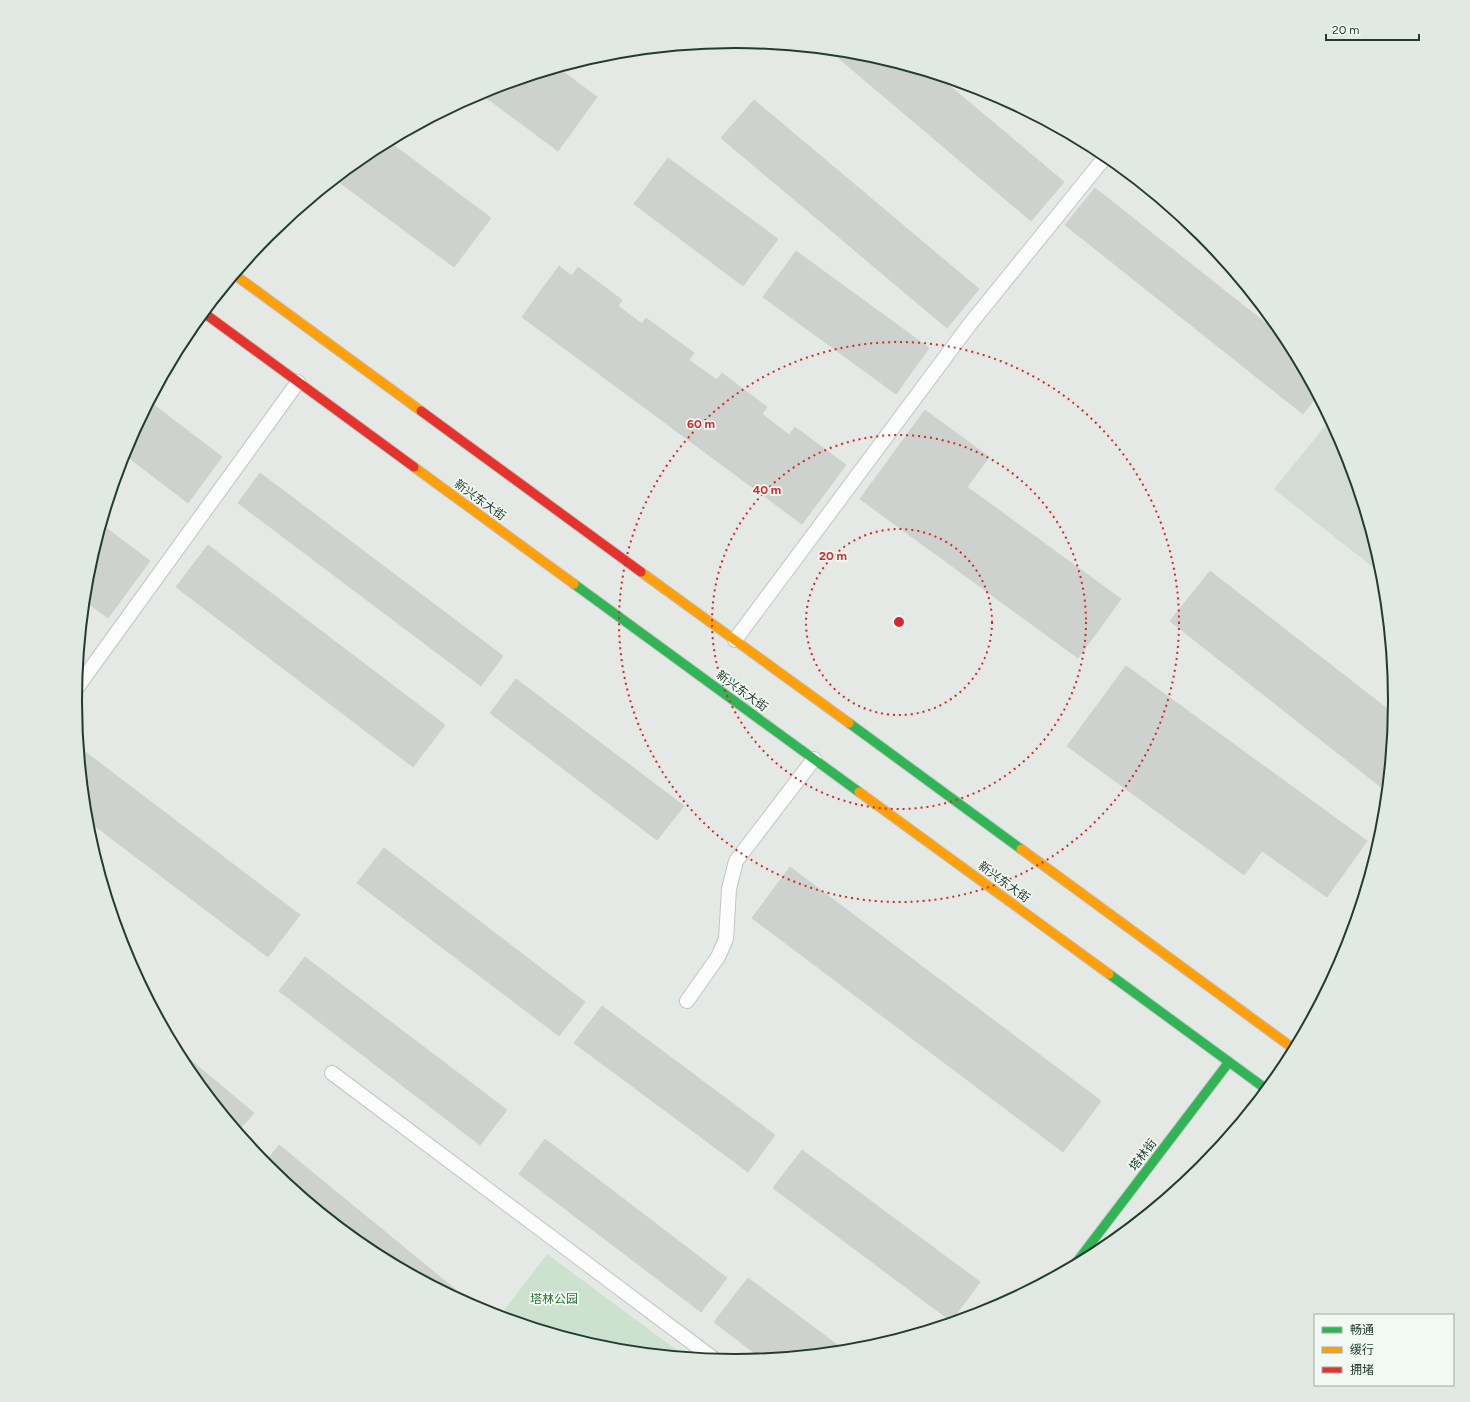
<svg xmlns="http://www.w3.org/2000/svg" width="1470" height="1402" viewBox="0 0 1470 1402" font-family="Figtree,'Noto Sans SC',sans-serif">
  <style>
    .built { fill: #d2dbd4 }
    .green { fill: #cde2ce }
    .building { fill: #cdd2ce; stroke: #cdd2ce }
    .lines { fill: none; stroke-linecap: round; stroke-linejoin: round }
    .lane-casing { stroke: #c1c6c2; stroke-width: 16 }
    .fast-casing { stroke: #bec5c1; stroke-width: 11 }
    .slow-casing { stroke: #bec5c1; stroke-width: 11 }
    .jam-casing { stroke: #bec5c1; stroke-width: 11 }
    .lane { stroke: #fbfcfb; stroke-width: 14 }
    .fast { stroke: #30b455; stroke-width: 9 }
    .slow { stroke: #ff9f0a; stroke-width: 9 }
    .jam { stroke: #e5322d; stroke-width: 9 }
    .ring { fill: none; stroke: #d62828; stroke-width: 2; stroke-dasharray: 2 4 }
    .labels { text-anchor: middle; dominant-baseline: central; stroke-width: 3.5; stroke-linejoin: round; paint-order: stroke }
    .street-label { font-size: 12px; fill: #223c2f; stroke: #f2f8f3 }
    .park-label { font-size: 12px; fill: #2c7336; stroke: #f2f8f3 }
    .rim { fill: none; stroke: #223c2f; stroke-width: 2 }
    .centre { fill: #d62828; stroke: #f2f8f3; stroke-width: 2 }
    .ring-label { font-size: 12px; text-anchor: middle; font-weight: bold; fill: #d62828; stroke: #f2f8f3; stroke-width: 3.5; stroke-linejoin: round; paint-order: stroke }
  </style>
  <rect width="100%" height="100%" fill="#e4e9e5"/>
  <polygon class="built" points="1330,420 1345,449 1383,575 1274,489"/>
  <polygon class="green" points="547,1254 685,1356 606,1348 500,1316"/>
  <g class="building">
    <polygon points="829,50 864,54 938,76 1064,182 1031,221"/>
    <polygon points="558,68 597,97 558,151 480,93"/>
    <polygon points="754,100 979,289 947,328 721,138"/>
    <polygon points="388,141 491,218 454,267 335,179 369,152"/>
    <polygon points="668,158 778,239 743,286 634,204"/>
    <polygon points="1095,188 1287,340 1317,396 1303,414 1065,225"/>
    <polygon points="796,251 929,348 896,394 763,297"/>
    <polygon points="559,266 572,276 578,267 622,300 618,306 642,324 646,318 694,353 689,360 717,380 722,373 767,407 762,414 789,435 795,427 846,465 802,524 522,317"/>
    <polygon points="150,402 222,457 188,503 124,454"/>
    <polygon points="925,410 989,457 967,487 1121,599 1078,658 860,499"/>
    <polygon points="260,473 503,656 481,686 238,503"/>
    <polygon points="102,525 150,561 108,618 85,601 88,572"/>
    <polygon points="208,545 445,725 413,767 176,587"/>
    <polygon points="1210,571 1394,714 1386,791 1170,621"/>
    <polygon points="1126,666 1367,841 1327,897 1262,851 1244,875 1067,746"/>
    <polygon points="516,679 684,806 657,840 490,713"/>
    <polygon points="80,748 300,915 268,957 87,820"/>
    <polygon points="384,848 585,1002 559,1036 357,883"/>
    <polygon points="790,867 1101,1101 1063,1152 752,918"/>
    <polygon points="305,957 507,1110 480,1145 279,991"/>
    <polygon points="602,1006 775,1135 748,1172 574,1043"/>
    <polygon points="176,1048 254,1113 238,1131 186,1067"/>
    <polygon points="545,1139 727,1278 701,1312 519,1174"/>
    <polygon points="279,1145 478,1308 368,1250 268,1168 265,1163"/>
    <polygon points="802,1150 980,1282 951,1321 773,1188"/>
    <polygon points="748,1278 844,1350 761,1358 714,1322"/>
  </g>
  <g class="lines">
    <g class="lane-casing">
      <g id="lane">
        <polyline points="735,640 970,324 1106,156"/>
        <polyline points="76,689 298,382"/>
        <polyline points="687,1001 718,957 726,939 729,889 736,861 814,759"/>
        <polyline points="332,1073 714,1359"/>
      </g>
    </g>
    <g class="fast-casing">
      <g id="fast">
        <polyline points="574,584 859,792"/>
        <polyline points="849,723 1021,849"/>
        <polyline points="1109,974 1266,1089"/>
        <polyline points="1076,1263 1229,1062"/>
      </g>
    </g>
    <g class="slow-casing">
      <g id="slow">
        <polyline points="235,275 421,411"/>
        <polyline points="414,467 574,584"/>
        <polyline points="641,572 849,723"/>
        <polyline points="859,792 1109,974"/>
        <polyline points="1021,849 1294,1049"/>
      </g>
    </g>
    <g class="jam-casing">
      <g id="jam">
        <polyline points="204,313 414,467"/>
        <polyline points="421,411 641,572"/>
      </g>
    </g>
    <use href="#lane" class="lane"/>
    <use href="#fast" class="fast"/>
    <use href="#slow" class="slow"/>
    <use href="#jam" class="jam"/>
  </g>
  <g class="ring">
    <circle cx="899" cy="622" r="93"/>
    <circle cx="899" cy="622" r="187"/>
    <circle cx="899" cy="622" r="280"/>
  </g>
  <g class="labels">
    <g class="street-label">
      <text transform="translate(480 500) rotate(36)">新兴东大街</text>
      <text transform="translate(742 691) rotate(36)">新兴东大街</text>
      <text transform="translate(1004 882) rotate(36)">新兴东大街</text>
      <text transform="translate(1143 1155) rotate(-53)">塔林街</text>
    </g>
    <g class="park-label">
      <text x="554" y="1299">塔林公园</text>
    </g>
  </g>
  <path d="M0 0H1470V1402H0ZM82 701a653 653 0 1 1 1306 0a653 653 0 1 1-1306 0Z" fill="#e1e9e3" fill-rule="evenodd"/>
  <path class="rim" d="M82 701a653 653 0 1 1 1306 0a653 653 0 1 1-1306 0Z"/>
  <circle cx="899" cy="622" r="6" class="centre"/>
  <g class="ring-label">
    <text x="701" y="428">60 m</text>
    <text x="767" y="494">40 m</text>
    <text x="833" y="560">20 m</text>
  </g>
  <rect x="1314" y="1314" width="140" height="72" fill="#f2f8f3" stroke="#9fada5"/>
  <rect x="1322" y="1327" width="20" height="6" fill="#30b455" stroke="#9fada5"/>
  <text x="1350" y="1334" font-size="12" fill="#223c2f">畅通</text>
  <rect x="1322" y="1347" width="20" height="6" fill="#ff9f0a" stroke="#9fada5"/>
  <text x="1350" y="1354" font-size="12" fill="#223c2f">缓行</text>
  <rect x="1322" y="1367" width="20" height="6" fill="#e5322d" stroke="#9fada5"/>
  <text x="1350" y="1374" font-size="12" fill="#223c2f">拥堵</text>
  <path d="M1326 34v6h93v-6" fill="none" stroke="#223c2f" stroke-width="2"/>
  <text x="1332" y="34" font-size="12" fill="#223c2f" stroke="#f2f8f3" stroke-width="3" paint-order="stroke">20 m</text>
</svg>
